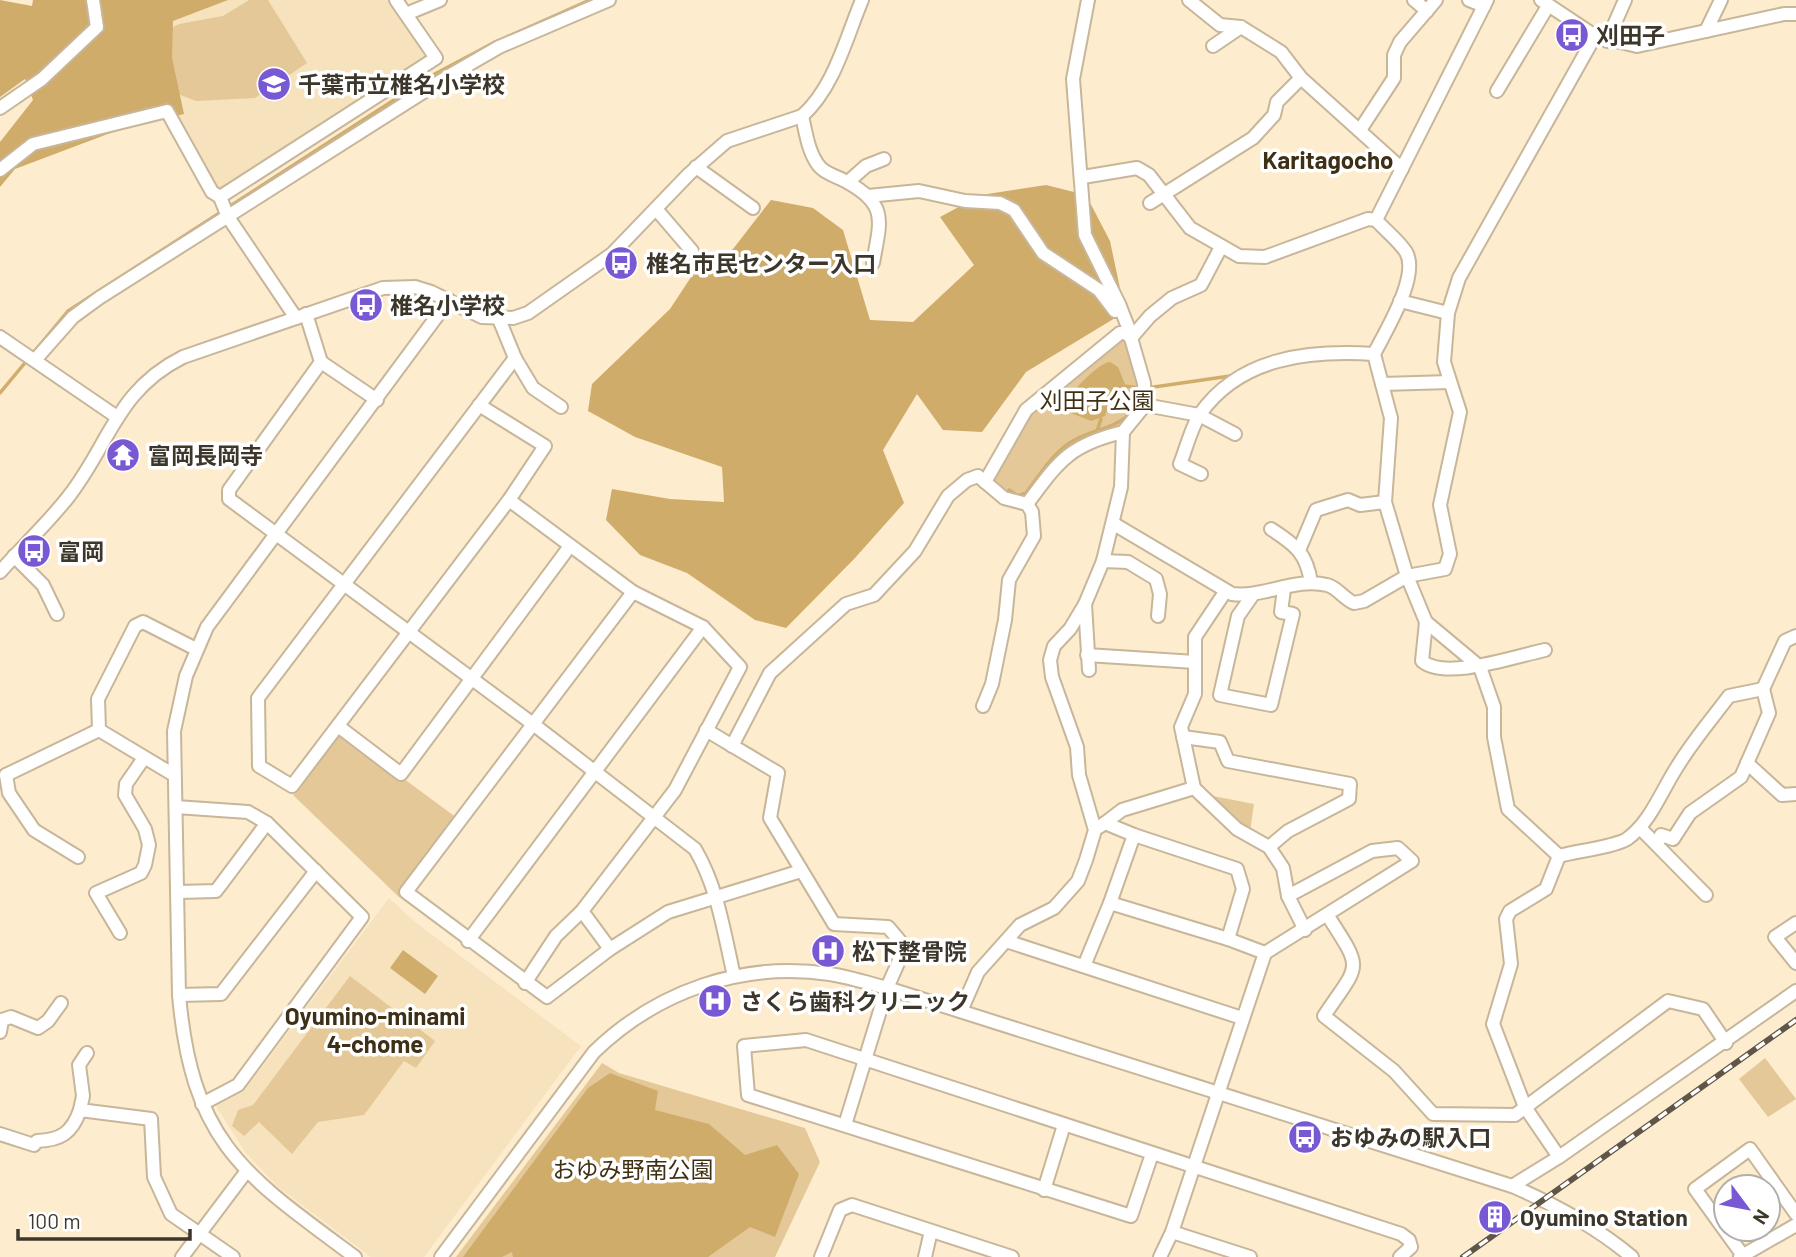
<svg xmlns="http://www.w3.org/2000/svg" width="1796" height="1257" viewBox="0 0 1796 1257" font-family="Barlow,'Noto Sans JP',sans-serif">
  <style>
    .built { fill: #f6e2bd }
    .green { fill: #e4c897 }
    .forest { fill: #d0ac6b }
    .water { fill: #d1ad6c }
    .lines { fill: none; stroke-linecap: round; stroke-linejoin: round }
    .stream { stroke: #d1ad6c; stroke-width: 3.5 }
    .minor-casing { stroke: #c7b69a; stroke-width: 16 }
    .minor { stroke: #fff; stroke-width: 12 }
    .rail-casing { stroke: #5f5647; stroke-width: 6 }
    .rail { stroke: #fff; stroke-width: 3.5; stroke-dasharray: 10; stroke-linecap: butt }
    .labels { text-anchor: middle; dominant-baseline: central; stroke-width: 7; stroke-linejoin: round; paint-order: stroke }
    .poi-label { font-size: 23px; font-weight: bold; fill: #3d372b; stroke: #fff; text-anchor: start }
    .park-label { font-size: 23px; fill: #403013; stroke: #fff }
    .neighbourhood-label { font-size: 24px; font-weight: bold; fill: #3e3017; stroke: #fff }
  </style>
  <rect width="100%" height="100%" fill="#feecce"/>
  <g class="built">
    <polygon points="175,0 392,0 430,55 221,193 214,190 127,28"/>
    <polygon points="389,898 415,922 581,1046 424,1257 371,1257 277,1186 245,1152 216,1106 243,1092"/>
  </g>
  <g class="green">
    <polygon points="249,0 268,0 307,63 255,98 196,101 178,94 162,33 179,24 223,16"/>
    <path d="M 1121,337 L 1127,340 C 1138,377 1156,405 1115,430 C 1102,438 1084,437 1070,447 C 1051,459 1038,482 1024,499 L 1013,497 L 990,479 L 1028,412 Z"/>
    <polygon points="339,731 457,818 400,898 293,795"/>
    <polygon points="1208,795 1254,804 1250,831"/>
    <polygon points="350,976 435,1041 416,1068 404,1061 364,1115 318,1122 292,1154 259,1122 244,1136 232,1126 238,1110 253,1105"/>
    <polygon points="1765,1058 1796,1099 1768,1117 1739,1079"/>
    <polygon points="602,1063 619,1073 805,1128 820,1162 775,1257 456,1257"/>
  </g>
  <g class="forest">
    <polygon points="0,0 32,6 33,0 228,0 173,21 172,58 184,114 121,129 15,169 0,187 0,142 33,100 25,79 0,97"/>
    <polygon points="1046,185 1086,195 1110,241 1125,312 1026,372 982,432 943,430 917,394 883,450 904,503 855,558 786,628 755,620 687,573 640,555 606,520 612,489 670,499 724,502 722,467 635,437 588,411 592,384 670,309 695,271 733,249 771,200 813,208 843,230 870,320 913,322 974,265 940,217 981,195"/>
    <polygon points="610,1073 658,1091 655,1110 709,1124 745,1155 777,1145 799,1174 775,1237 750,1227 708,1257 513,1257 512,1252 502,1257 463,1257 588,1088"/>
  </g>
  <g class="water">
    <path d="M 1110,362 L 1118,367 L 1125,384 L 1112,396 L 1105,416 L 1091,421 L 1071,413 L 1067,402 C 1070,392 1100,362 1110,362 Z"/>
    <polygon points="403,950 438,976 425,994 390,968"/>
  </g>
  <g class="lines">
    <g class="stream">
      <polyline points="507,37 590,0"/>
      <polyline points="1124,386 1139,388"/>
      <polyline points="1147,388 1230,376"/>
      <polyline points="0,393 68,311 431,76 497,41"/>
      <polyline points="1097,431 1101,419"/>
      <path d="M 1009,490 L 1018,496 L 1026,493 C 1039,476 1051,456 1068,444 C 1097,424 1135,432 1139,388"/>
    </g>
    <g class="minor-casing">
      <g id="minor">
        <polyline points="1088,0 1073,79 1085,235 1119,304 1128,327 1126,333"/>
        <polyline points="1189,0 1220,25 1241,27 1281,52 1301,78 1402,169"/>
        <polyline points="1414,0 1427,11"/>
        <polyline points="1469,0 1484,6"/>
        <polyline points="1541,0 1595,36 1637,46 1784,14 1796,14"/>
        <polyline points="406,14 440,0"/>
        <polyline points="1706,31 1721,0"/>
        <polyline points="1607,41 1625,0"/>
        <polyline points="1213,46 1241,27"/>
        <polyline points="1497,91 1548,6"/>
        <polyline points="0,108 42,79 97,27 93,0"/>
        <path d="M 802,116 C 806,133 808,152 819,166 C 825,174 839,177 847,182 C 889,205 880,222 873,263"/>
        <polyline points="1360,130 1394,78 1394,55 1400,42 1436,0"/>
        <polyline points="696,167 753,208"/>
        <polyline points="0,170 33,144 167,111 212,192 220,197 436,58 396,0"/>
        <path d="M 1083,177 L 1137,168 L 1149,175 L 1190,228 L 1239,256 L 1265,257 L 1368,219 L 1376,220 C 1385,230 1399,241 1406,252 C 1420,276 1385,332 1374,354 L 1391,418 L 1385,502 L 1407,576 L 1426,622 L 1480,667 L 1494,707 L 1494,737 L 1508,809 L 1559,856 L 1546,889 L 1510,911 L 1506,919 L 1511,964 L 1493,1024 L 1525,1107 L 1559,1157"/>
        <polyline points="848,182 866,166 884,159"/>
        <polyline points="868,196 919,191 965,201 1000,203 1014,210 1043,253 1099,290 1115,311"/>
        <polyline points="220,197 228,217 296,318"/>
        <polyline points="1150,203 1253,138 1274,115 1277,102 1301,78"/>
        <polyline points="656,209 692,251"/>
        <polyline points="1376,220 1487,0"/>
        <polyline points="1400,301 1448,313"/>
        <polyline points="306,314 321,362 377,400"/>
        <polyline points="0,337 117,417"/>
        <polyline points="1131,338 1150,316 1172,298 1201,285 1221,247"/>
        <polyline points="515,358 533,388 561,407"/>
        <polyline points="35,360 73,317 99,298 447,77 499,47 609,0"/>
        <path d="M 321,362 L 229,490 L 229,499 L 533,724 L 695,849 C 718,888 724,933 734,976"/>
        <polyline points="1382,384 1450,382"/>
        <polyline points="479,405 545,446 509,500 292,786 259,766 258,698 515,358 499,319"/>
        <polyline points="1145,405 1199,415 1235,434"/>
        <path d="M 1201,474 L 1180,464 C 1186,449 1191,428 1200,414 C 1240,357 1309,350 1374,354"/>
        <polyline points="509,500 633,592 703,627 740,667 675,790 582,911 556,936 525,983"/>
        <path d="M 1114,524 L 1232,594 C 1263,598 1296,577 1327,585 C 1337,587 1344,599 1354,603 L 1364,601 L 1407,576 L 1445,569 L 1450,554 L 1440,505 L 1460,412 L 1444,362 L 1448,313 L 1459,278 L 1595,36"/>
        <path d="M 1271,529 C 1296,545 1307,554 1311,583"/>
        <polyline points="1300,548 1316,510 1348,500 1360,505 1385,502"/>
        <polyline points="14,556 43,585 57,614"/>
        <polyline points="1103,561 1128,562 1156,579 1160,594 1158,616"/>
        <path d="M 0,572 C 22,547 48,523 69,496 C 110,443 117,390 183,357 L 383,288 L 415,287 L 431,292 L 482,317 L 513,318 L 528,313 L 612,254 L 689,174 L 727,141 L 802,116 C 834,88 846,38 862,0"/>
        <polyline points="633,592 406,892 547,997 610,949 668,912 801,871"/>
        <polyline points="1252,596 1238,616 1220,695 1271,705 1293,614 1281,612 1284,589"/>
        <polyline points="1085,604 1089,670"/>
        <path d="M 1426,622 L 1422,661 C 1445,681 1516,656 1545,650"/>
        <polyline points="1087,655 1195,662 1195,637 1225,592"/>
        <polyline points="983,706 992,684 1005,620 1009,580 1034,536 1032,512 1027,504"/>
        <polyline points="338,726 401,774 570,546"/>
        <polyline points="706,730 778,773 770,818 834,924 888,927 905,947 887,988 845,1125"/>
        <polyline points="1183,737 1220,742 1228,761 1350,784 1349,799 1288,831 1269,847"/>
        <path d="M 732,746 L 770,673 L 846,604 L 874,595 L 915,551 L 948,496 L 967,480 L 978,476 L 1004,498 L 1027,504 C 1059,461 1069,445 1123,432"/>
        <polyline points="1747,763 1782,795 1796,794"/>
        <polyline points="6,775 9,793 34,830 78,857"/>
        <polyline points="6,775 99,730"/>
        <polyline points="174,775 99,730 98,699 135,626 143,622 196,649"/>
        <polyline points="1194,788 1181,727 1195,694 1195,662"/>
        <polyline points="176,807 248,812 267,823 362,917 238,1085 202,1104"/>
        <polyline points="1105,823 1122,810 1194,788 1237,829 1269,847 1283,868 1288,896 1305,930"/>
        <polyline points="1099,827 1105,823 1134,835 1110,903"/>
        <polyline points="1640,828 1706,895"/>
        <polyline points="1134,835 1237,869 1243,889 1228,939"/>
        <polyline points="1657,843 1661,835 1673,839 1690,813 1741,777 1769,713 1763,689"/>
        <path d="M 1559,856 C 1577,851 1614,847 1627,839 C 1650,823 1662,790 1677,767 C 1692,742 1711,720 1729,696 L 1763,689 L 1785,641 L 1796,636"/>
        <polyline points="178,892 216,891 267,823"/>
        <polyline points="582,911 610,949"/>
        <path d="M 1328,916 C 1364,972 1360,962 1324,1016 L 1394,1071 L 1433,1114 L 1515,1115 L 1668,1001 L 1703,1009 L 1726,1043"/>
        <polyline points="1796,923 1775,937 1796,963"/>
        <polyline points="120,933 96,893 141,873 145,865 149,845 145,829 125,795 126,784 144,758"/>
        <polyline points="468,941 703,627"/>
        <polyline points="1006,941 1242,1018"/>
        <polyline points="1265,953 1412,861 1398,848 1372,851 1288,896"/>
        <polyline points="1084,966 1110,903 1228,939 1265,953 1172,1232 1160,1257"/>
        <polyline points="179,995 221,994 316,871"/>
        <polyline points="961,1011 978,972 1020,925 1054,908 1078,881 1086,860 1095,830 1079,775 1077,747 1052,677 1050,660 1054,646 1070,629 1085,604 1103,561 1121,487 1123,432 1145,405 1144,383 1131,338 1126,333 1120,333 1026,410 985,482"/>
        <polyline points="0,1032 2,1020 11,1017 38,1028 48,1021 61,1003"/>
        <polyline points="87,1053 79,1065 83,1096 80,1110 151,1119 154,1177 171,1214 233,1257"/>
        <path d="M 0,1134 L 34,1145 L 37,1141 C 61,1140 72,1133 80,1110"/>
        <polyline points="1152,1154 1131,1216 748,1095 744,1046 806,1040 1401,1234 1409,1240 1411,1247 1400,1257"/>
        <polyline points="1512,1186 1559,1157 1796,991"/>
        <polyline points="1044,1190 1064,1125"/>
        <polyline points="1172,1232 1250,1257"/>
        <polyline points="182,1257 246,1172"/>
        <path d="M 355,1257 C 244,1175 192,1143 179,995 L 174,731 L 186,676 L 207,627 L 449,300"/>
        <path d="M 441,1257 L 594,1052 C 657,991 743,961 830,974 C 849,977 868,983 887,988 L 1512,1186 C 1556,1205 1595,1226 1632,1257"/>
        <polyline points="821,1257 840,1210 852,1205 1012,1257"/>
        <polyline points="925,1257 931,1231"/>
        <polyline points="1740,1257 1796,1225"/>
        <polyline points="1744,1257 1695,1189 1750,1149 1796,1214"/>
      </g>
    </g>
    <use href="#minor" class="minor"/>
    <g class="rail-casing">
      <polyline id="rail" points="1463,1257 1796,1020"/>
    </g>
    <use href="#rail" class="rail"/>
  </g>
  <defs>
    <g id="bus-disc" transform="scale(1.75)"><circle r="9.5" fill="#7859d3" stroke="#fff"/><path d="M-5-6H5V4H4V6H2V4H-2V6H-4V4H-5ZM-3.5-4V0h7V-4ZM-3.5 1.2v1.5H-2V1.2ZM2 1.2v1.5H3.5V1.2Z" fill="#fff"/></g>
    <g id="school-disc" transform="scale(1.75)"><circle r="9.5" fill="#7859d3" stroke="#fff"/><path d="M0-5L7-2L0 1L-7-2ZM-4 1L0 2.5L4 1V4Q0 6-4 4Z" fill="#fff"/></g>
    <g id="temple-disc" transform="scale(1.75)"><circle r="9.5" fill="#7859d3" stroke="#fff"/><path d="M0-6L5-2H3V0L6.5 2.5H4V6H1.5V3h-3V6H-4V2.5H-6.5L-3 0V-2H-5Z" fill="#fff"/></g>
    <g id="hospital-disc" transform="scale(1.75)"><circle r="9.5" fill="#7859d3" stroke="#fff"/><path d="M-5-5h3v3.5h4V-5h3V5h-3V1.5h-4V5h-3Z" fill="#fff"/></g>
    <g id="building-disc" transform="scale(1.75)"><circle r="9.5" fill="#7859d3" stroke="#fff"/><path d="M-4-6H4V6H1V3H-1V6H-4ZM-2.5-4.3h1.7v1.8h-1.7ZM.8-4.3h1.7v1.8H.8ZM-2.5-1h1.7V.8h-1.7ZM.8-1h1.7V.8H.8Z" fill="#fff"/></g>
  </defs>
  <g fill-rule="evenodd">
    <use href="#bus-disc" x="1572" y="35"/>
    <use href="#school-disc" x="274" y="84"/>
    <use href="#bus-disc" x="621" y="263"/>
    <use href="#bus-disc" x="366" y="305"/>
    <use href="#temple-disc" x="123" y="455"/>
    <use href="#bus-disc" x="34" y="551"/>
    <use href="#hospital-disc" x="828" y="951"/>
    <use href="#hospital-disc" x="715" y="1001"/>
    <use href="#bus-disc" x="1305" y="1137"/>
    <use href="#building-disc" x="1495" y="1217"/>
  </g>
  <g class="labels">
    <g class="poi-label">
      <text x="1596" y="35">刈田子</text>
      <text x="298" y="84">千葉市立椎名小学校</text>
      <text x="646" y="263">椎名市民センター入口</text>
      <text x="390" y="305">椎名小学校</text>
      <text x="148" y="455">富岡長岡寺</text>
      <text x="58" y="551">富岡</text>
      <text x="852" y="951">松下整骨院</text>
      <text x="740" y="1001">さくら歯科クリニック</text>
      <text x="1330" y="1137">おゆみの駅入口</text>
      <text x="1520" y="1217">Oyumino Station</text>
    </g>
    <g class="park-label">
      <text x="1097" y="400">刈田子公園</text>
      <text x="633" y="1169">おゆみ野南公園</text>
    </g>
    <g class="neighbourhood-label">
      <text x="1328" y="159">Karitagocho</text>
      <text x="375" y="1015">Oyumino-minami<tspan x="375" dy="28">4-chome</tspan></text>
    </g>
  </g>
  <g transform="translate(1747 1208) rotate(122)"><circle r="33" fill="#ffffff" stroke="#b1afaa" stroke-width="2"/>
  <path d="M0-5L12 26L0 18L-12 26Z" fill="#7859d3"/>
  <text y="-10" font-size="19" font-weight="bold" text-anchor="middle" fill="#3d372b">N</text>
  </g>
  <path d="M18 1229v10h172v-10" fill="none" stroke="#3d372b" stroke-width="3.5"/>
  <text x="28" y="1229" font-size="21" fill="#3d372b" stroke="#ffffff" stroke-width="5" paint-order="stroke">100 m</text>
</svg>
